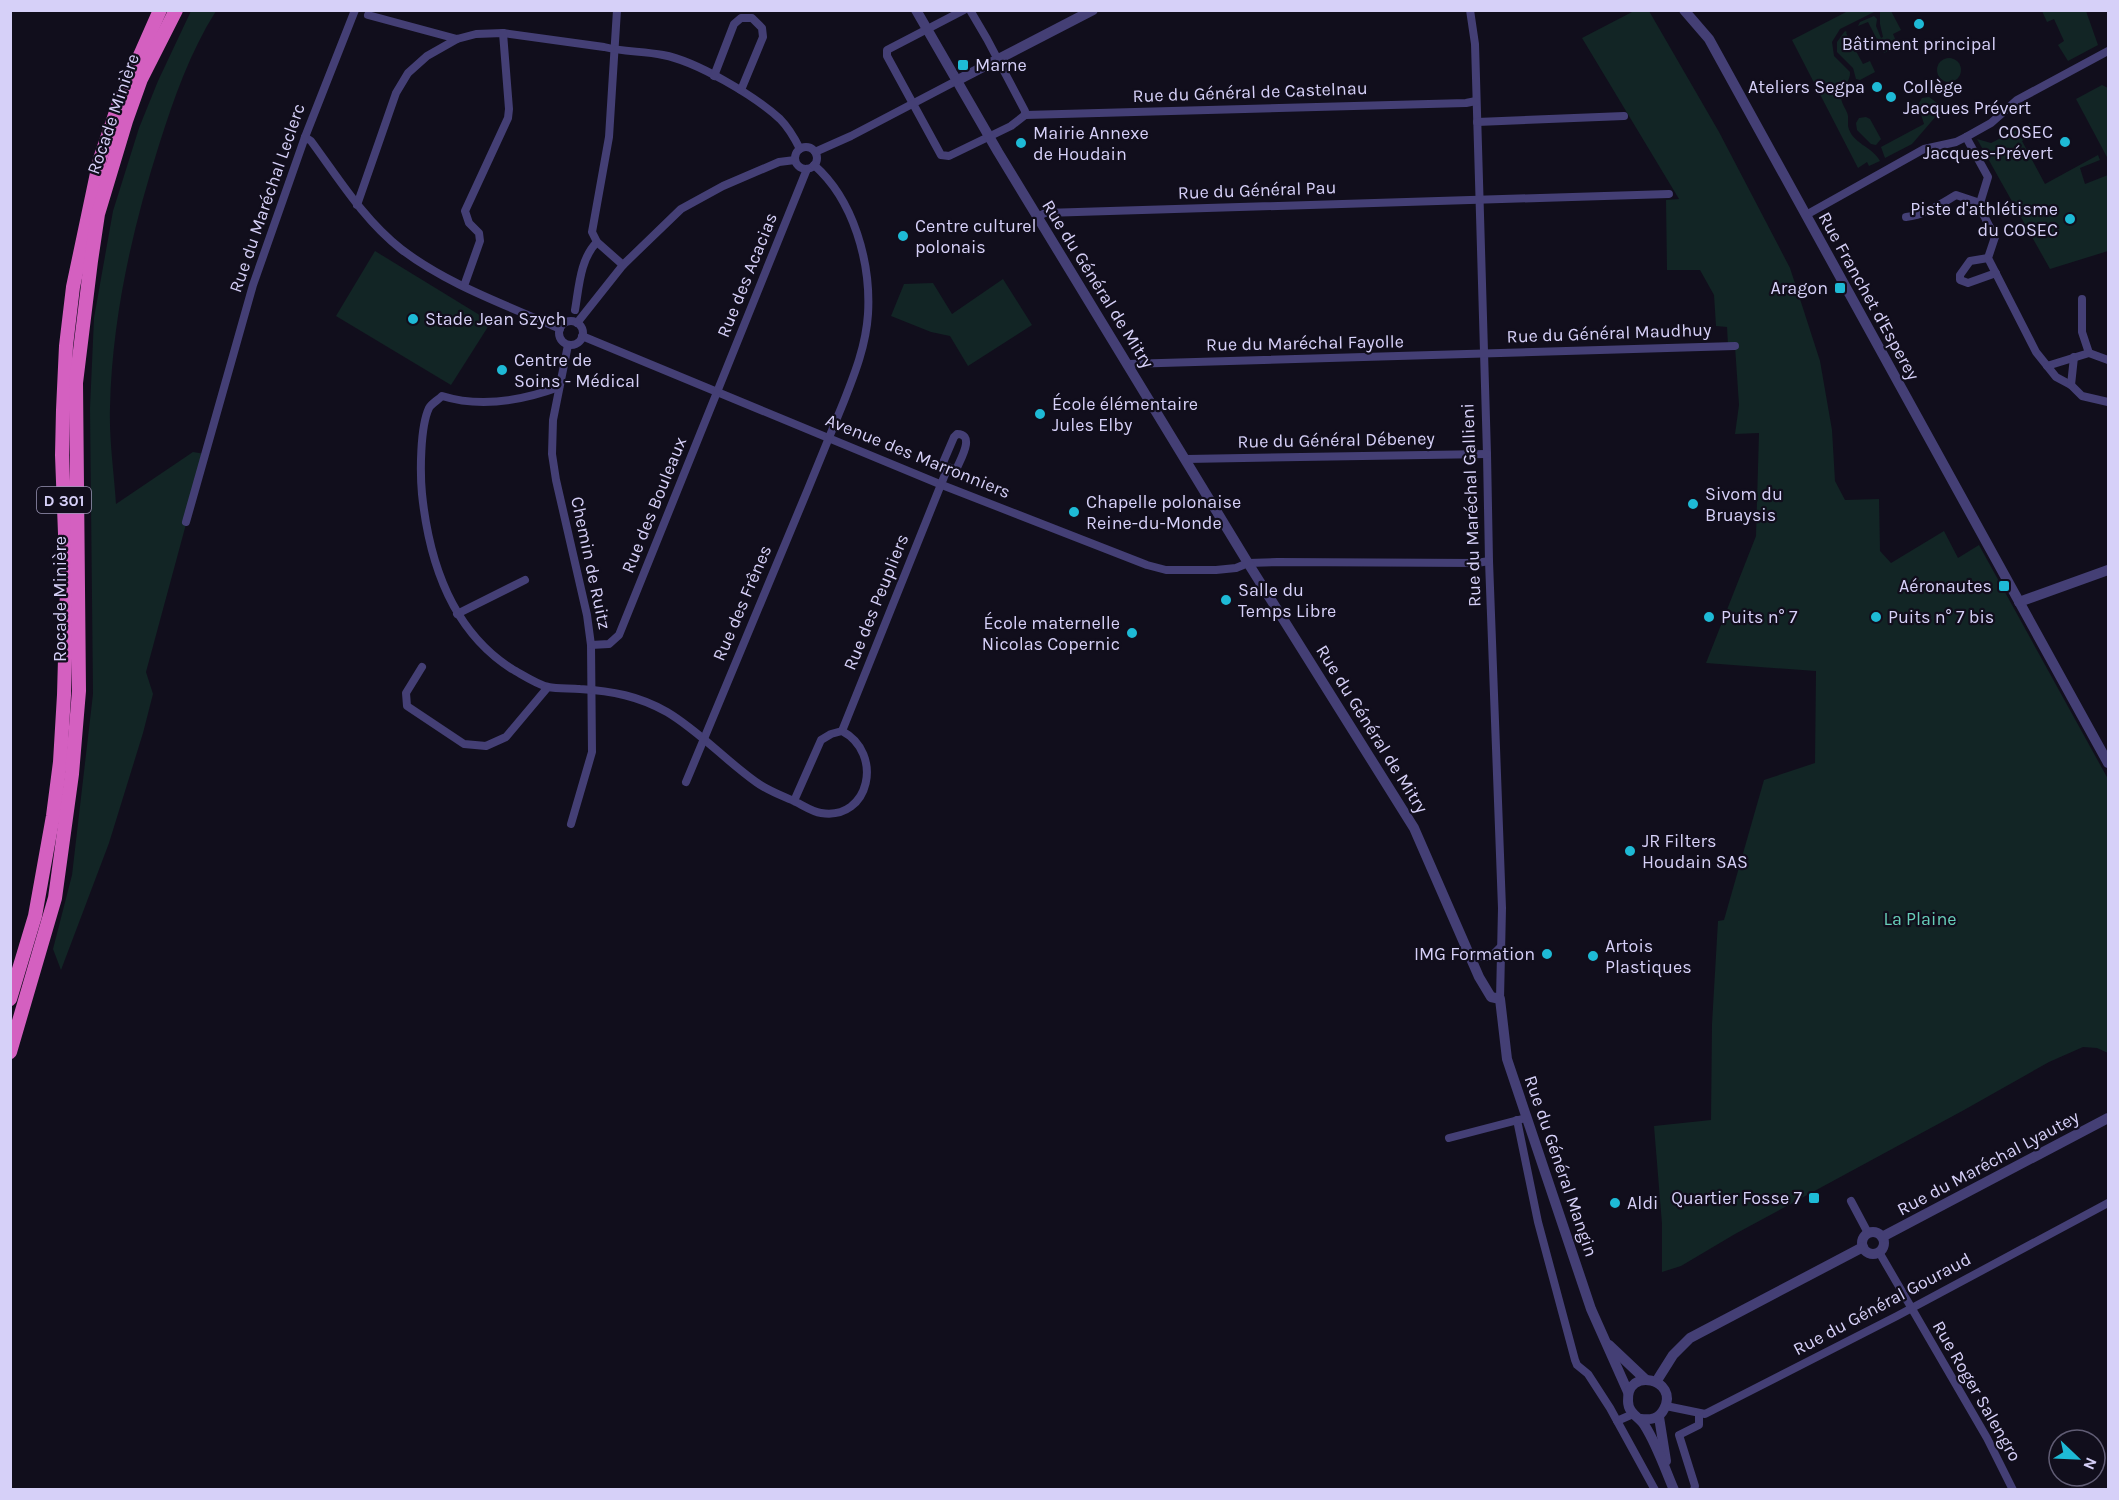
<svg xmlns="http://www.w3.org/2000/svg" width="2119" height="1500" viewBox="0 0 2119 1500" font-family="Karla,sans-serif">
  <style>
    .green { fill: #122525 }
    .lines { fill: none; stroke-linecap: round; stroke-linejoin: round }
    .minor { stroke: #443f75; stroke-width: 8 }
    .tertiary { stroke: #443f75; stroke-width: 10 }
    .trunk { stroke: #d460c0; stroke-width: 14 }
    .poi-dot { fill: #1ebad6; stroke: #110e1c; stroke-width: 2 }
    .labels { text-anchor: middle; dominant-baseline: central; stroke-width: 4.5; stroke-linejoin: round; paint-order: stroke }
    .shield { fill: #110e1c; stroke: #9b96b6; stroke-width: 1.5 }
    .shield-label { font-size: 16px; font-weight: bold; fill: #d6d0f8 }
    .poi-label { font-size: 18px; fill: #d6d0f8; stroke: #110e1c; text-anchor: start }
    .street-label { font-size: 18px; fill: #d6d0f8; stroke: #110e1c }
    .park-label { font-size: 18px; fill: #67ceb9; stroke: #110e1c }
  </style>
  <rect width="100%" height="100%" fill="#110e1c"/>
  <g class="green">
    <path d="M 191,11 L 216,11 C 190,52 174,98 159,145 C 132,230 112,318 110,408 C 109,440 114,472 116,504 L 193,452 L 205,454 L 146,672 L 153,694 L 143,733 L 109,843 L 61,970 L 53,949 L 72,875 L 93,694 L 90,408 L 94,318 L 113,211 L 139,128 L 158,81 Z"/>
    <polygon points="1634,11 1649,11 1719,132 1790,268 1820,361 1832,430 1835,481 1845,500 1879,499 1880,551 1891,563 1944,531 1958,558 1979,545 2108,779 2108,1053 2097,1048 2083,1047 2049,1062 1964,1110 1735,1234 1681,1266 1662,1272 1662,1224 1654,1126 1711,1120 1712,1024 1718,921 1724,920 1764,780 1815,763 1816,671 1706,663 1756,536 1759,433 1735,434 1739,405 1735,346 1728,345 1727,327 1716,326 1714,295 1700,270 1667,270 1666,200 1679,199 1582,38"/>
    <path d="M 1848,11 L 1876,11 L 1840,29 L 1832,42 L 1834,56 L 1850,72 C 1851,81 1841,88 1841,98 C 1842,105 1847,110 1848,116 C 1848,120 1848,123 1848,126 C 1852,144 1872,146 1880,161 L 1869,166 L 1867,162 L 1858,168 L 1792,40 Z"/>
    <polygon points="1880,11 1891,11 1901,30 1893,34 1898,46 1884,53 1868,22 1858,26 1860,22 1874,16 1877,19 1876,26 1881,38 1883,37 1880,24"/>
    <polygon points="2042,11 2086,11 2098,45 2068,61 2058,45 2064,41 2054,19 2047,22"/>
    <polygon points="1845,31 1847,32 1846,33 1863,64 1870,61 1875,72 1860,80 1856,79 1853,68 1837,52 1837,42"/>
    <circle cx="1949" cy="70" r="12"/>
    <polygon points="2102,85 2108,88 2108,159 2076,99"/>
    <polygon points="1929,97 1937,103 1939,109 1936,111 1937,115 1912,144 1885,158 1881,147 1924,124 1918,105 1922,98"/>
    <polygon points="1866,117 1870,119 1881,139 1876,145 1871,144 1857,130 1856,123 1859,118"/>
    <polygon points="2030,123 2035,133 2022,141 2045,184 2098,155 2100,160 2080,168 2085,184 2108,175 2108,251 2050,269 1977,139 1991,143"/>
    <polygon points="375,251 491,322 451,385 336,316"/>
    <polygon points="1003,279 1032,325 968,366 950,336 931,332 891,316 904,284 933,283 952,314"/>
  </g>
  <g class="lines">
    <g class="minor">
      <polyline points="617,10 609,137 592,232 597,242 623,265"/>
      <polyline points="964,10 887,50 887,56 941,155 949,156 1011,126 1025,115"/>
      <polyline points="970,10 987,39 1025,111 1025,115"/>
      <polyline points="1470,10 1475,44 1487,454 1489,561 1502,908 1500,999"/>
      <path d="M 368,15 L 457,39 L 476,34 L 503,33 L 604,47 C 623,52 643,51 663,55 C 696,61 755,96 780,119 C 788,127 795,139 800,149"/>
      <polyline points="714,76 734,24 741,18 752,18 762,28 763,37 741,90"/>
      <polyline points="1025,115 1466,103 1476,101"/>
      <polyline points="1477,122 1624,116"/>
      <path d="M 305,137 L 311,141 C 339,179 364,220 401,249 C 448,285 507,305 560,329"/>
      <polyline points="1966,137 1988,177 1980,203 1982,212 1995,237 1988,258 2036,352 2056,377 2071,385 2082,396 2108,402"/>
      <circle cx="806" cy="158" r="11"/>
      <polyline points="815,152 851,136 956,81"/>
      <polyline points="357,205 396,93 408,73 427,56 457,39"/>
      <polyline points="1806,215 1924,149 1956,142 1966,137 1991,123 2017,100 2108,51"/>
      <polyline points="1037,217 1045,213 1669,194"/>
      <path d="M 1906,217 C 1925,215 1939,205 1956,195 L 1980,203"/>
      <polyline points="1988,258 1970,261 1960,275 1960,280 1968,283 1996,273"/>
      <polyline points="464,286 480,241 479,233 469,223 465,211 508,118 509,109 503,33"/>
      <polyline points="2082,299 2082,332 2089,353"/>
      <path d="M 575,310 C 579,287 580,259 597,242"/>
      <circle cx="571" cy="333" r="12"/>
      <polyline points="577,323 623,265 681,209 723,186 779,162 795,160"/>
      <polyline points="582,336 942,485 1147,565 1166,570 1216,570 1236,568 1248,563 1277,562 1477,563 1489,561"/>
      <polyline points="568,345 553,420 552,454 556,480 587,615 591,645 592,752 571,824"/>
      <polyline points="1127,364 1735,346"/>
      <polyline points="2047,366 2089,353 2108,360"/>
      <polyline points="2071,385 2074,357"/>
      <path d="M 559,387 C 521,401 481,408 442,396 C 438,400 431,404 429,408 C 420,427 420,473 422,494 C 429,561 452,631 512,669 C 523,675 536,684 548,687 C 558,689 570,688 580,689 C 612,691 639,696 667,712 C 699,731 725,760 756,782 C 768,791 783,796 796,802 C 804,806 813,812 821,813 C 870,821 884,753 842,731 L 831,734 L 821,740 L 794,801"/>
      <polyline points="1186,459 1487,454"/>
      <polyline points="186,522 253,285 305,137 355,10"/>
      <polyline points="457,614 525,580"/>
      <polyline points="591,645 609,644 619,635 807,169"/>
      <polyline points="422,667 406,693 407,706 464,744 486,746 506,737 548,687"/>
      <path d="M 842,731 L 948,467 L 956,470 C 960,460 976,434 957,434 L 954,437 L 942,465 L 948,467"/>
      <path d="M 686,782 C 727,684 767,587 808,489 C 820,460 832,430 844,401 C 855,373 866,345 868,314 C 871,263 854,200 814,165"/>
      <polyline points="1517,1120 1538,1222 1575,1360 1577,1365 1588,1374 1610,1408 1655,1490"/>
      <polyline points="1449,1138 1522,1119"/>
      <polyline points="1851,1201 1868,1233"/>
      <polyline points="1879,1252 1987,1438 2013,1490"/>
      <polyline points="1666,1406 1705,1414 1897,1316 2108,1203"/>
      <polyline points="1617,1421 1633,1414"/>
      <polyline points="1694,1490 1695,1486 1679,1435 1699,1425 1699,1414"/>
    </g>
    <g class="tertiary">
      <polyline points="916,10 998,152 1248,563 1414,828 1479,977 1491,997 1500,999 1507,1059 1591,1309 1628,1392"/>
      <polyline points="1684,10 1709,39 2108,763"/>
      <polyline points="956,81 1093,10"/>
      <polyline points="2019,602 2108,570"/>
      <polyline points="1471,956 1493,956 1501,948"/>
      <circle cx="1873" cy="1243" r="11"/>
      <polyline points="1882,1237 2108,1118"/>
      <polyline points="1609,1345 1646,1380"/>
      <polyline points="1656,1382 1673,1355 1690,1338 1863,1247"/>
      <polyline points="1659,1417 1666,1461"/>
      <path d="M 1641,1419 C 1651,1420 1659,1419 1664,1409 C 1680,1379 1626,1366 1628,1401 C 1628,1414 1640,1417 1645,1426 C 1657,1445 1665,1469 1674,1490"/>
    </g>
    <g class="trunk">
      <polyline points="10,999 35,916 53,816 60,762 64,695 67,586 62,455 63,410 66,346 73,287 100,159 119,103 160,10"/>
      <polyline points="10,1052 55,898 72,774 79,691 76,383 91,261 98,214 126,121 141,79 176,10"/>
    </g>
  </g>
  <g class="poi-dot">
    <circle cx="1919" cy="24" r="6"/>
    <rect x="957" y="59" width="12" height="12" rx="3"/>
    <circle cx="1877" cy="87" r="6"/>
    <circle cx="1891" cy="97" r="6"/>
    <circle cx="2065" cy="142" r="6"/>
    <circle cx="1021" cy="143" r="6"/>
    <circle cx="2070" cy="219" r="6"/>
    <circle cx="903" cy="236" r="6"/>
    <rect x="1834" y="282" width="12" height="12" rx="3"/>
    <circle cx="413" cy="319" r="6"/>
    <circle cx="502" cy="370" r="6"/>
    <circle cx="1040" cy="414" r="6"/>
    <circle cx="1693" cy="504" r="6"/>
    <circle cx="1074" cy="512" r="6"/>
    <rect x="1998" y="580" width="12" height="12" rx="3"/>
    <circle cx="1226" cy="600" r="6"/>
    <circle cx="1709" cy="617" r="6"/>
    <circle cx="1876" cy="617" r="6"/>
    <circle cx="1132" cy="633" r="6"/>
    <circle cx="1630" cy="851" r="6"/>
    <circle cx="1547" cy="954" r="6"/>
    <circle cx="1593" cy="956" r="6"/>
    <rect x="1808" y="1192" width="12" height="12" rx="3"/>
    <circle cx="1615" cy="1203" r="6"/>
  </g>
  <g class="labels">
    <rect class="shield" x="37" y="487" width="54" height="26" rx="4.5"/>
    <g class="shield-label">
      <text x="64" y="500">D 301</text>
    </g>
    <g class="poi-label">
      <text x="1919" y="44" text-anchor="middle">Bâtiment principal</text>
      <text x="975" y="65">Marne</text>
      <text x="1865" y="87" text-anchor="end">Ateliers Segpa</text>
      <text x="1903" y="87">Collège<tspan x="1903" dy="21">Jacques Prévert</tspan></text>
      <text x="2053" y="132" text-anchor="end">COSEC<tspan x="2053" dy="21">Jacques-Prévert</tspan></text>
      <text x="1033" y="133">Mairie Annexe<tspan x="1033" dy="21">de Houdain</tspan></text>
      <text x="2058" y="209" text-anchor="end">Piste d'athlétisme<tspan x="2058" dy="21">du COSEC</tspan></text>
      <text x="915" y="226">Centre culturel<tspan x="915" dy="21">polonais</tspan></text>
      <text x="1828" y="288" text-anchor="end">Aragon</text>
      <text x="425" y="319">Stade Jean Szych</text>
      <text x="514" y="360">Centre de<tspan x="514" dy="21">Soins - Médical</tspan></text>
      <text x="1052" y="404">École élémentaire<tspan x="1052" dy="21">Jules Elby</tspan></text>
      <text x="1705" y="494">Sivom du<tspan x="1705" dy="21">Bruaysis</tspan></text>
      <text x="1086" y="502">Chapelle polonaise<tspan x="1086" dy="21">Reine-du-Monde</tspan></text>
      <text x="1992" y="586" text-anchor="end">Aéronautes</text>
      <text x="1238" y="590">Salle du<tspan x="1238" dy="21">Temps Libre</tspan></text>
      <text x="1721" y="617">Puits n° 7</text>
      <text x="1888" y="617">Puits n° 7 bis</text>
      <text x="1120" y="623" text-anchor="end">École maternelle<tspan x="1120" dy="21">Nicolas Copernic</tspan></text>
      <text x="1642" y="841">JR Filters<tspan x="1642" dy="21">Houdain SAS</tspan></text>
      <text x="1605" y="946">Artois<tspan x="1605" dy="21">Plastiques</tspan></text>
      <text x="1535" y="954" text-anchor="end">IMG Formation</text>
      <text x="1802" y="1198" text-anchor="end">Quartier Fosse 7</text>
      <text x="1627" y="1203">Aldi</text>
    </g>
    <g class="street-label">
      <text transform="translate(1250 92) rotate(-2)">Rue du Général de Castelnau</text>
      <text transform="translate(113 114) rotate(-71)">Rocade Minière</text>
      <text transform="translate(1257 190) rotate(-2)">Rue du Général Pau</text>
      <text transform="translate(267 198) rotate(-71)">Rue du Maréchal Leclerc</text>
      <text transform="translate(747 275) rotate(-68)">Rue des Acacias</text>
      <text transform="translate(1098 284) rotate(58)">Rue du Général de Mitry</text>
      <text transform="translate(1869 296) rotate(61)">Rue Franchet d'Esperey</text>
      <text transform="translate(1609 333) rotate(-2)">Rue du Général Maudhuy</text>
      <text transform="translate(1305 343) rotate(-1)">Rue du Maréchal Fayolle</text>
      <text transform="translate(1336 440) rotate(-1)">Rue du Général Débeney</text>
      <text transform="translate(918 456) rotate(22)">Avenue des Marronniers</text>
      <text transform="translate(654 505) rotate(-68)">Rue des Bouleaux</text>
      <text transform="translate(1471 505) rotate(-92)">Rue du Maréchal Gallieni</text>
      <text transform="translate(591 563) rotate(78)">Chemin de Ruitz</text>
      <text transform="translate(60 599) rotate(-90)">Rocade Minière</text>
      <text transform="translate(876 602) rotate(-68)">Rue des Peupliers</text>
      <text transform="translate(742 603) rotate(-67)">Rue des Frênes</text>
      <text transform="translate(1372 729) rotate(58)">Rue du Général de Mitry</text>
      <text transform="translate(1988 1163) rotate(-28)">Rue du Maréchal Lyautey</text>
      <text transform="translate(1561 1166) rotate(71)">Rue du Général Mangin</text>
      <text transform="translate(1882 1304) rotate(-28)">Rue du Général Gouraud</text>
      <text transform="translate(1977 1391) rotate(60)">Rue Roger Salengro</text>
    </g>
    <g class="park-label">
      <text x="1920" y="919">La Plaine</text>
    </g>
  </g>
  <rect width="2119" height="1500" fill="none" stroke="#d6d0f8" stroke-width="24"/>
  <g transform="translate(2077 1458) rotate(113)"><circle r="28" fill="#110e1c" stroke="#605c74" stroke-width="1.5"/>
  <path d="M0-4.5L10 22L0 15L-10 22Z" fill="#1ebad6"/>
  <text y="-9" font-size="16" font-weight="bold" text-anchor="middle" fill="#d6d0f8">N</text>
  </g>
</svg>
